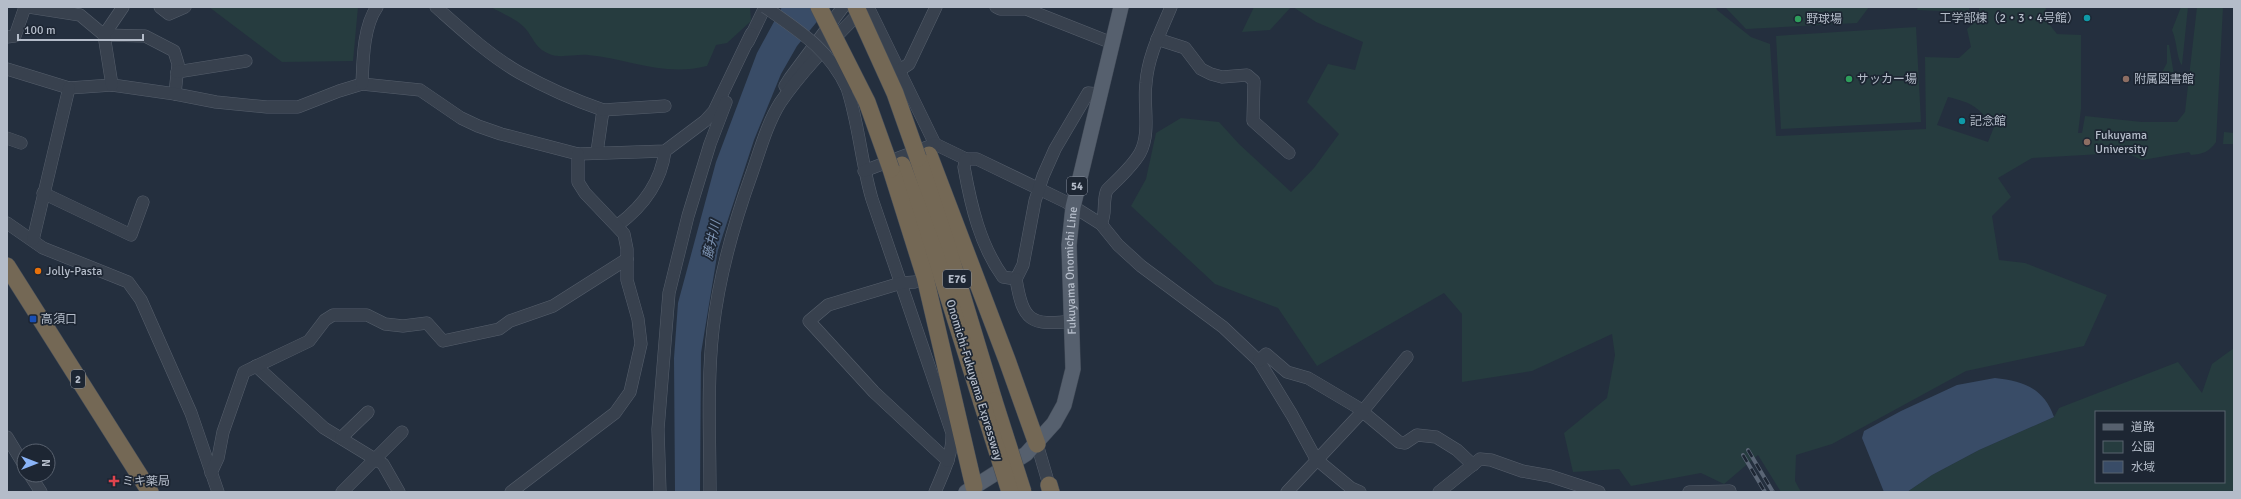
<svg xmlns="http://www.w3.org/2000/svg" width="2241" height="499" viewBox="0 0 2241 499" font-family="Signika,'Noto Sans JP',sans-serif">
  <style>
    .green { fill: #263c3f; fill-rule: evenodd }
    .water { fill: #394c67 }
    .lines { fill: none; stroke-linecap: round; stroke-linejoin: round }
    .minor-casing { stroke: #565f6c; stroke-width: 13 }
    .major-casing { stroke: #414a57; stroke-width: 16 }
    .highway-casing { stroke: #434c59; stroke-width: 18 }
    .minor { stroke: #38414e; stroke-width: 12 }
    .major { stroke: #56606e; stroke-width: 15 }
    .highway { stroke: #746855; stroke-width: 17 }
    .rail-casing { stroke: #5a6575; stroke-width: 4 }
    .rail { stroke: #1d2633; stroke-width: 2.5; stroke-dasharray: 8; stroke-linecap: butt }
    .minor-bridge-casing { stroke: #565f6c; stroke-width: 13; stroke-linecap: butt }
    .highway-bridge-casing { stroke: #434c59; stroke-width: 18; stroke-linecap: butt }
    .minor-bridge { stroke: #38414e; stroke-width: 12 }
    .highway-bridge { stroke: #746855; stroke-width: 17 }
    .culture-dot { fill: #0f9aa8; stroke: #1d2633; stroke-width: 1.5 }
    .leisure-dot { fill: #2e9e5b; stroke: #1d2633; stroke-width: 1.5 }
    .education-dot { fill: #8d6e63; stroke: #1d2633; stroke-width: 1.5 }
    .food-dot { fill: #e8710a; stroke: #1d2633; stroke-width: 1.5 }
    .transit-dot { fill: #1a4fb4; stroke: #1d2633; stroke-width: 1.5 }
    .health-dot { fill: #e0444e; stroke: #1d2633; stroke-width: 1.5 }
    .labels { text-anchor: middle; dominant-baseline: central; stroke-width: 3.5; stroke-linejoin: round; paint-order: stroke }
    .shield { fill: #1d2633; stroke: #878f9c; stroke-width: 1 }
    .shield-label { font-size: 11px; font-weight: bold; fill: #b4bcc9 }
    .poi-label { font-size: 12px; fill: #b4bcc9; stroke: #1d2633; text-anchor: start }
    .street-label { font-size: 12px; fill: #b4bcc9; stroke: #1d2633 }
    .water-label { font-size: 13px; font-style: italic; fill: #7c92b1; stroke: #1d2633 }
  </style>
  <rect width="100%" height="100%" fill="#242f3e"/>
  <g class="green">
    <polygon points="209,7 358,7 353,61 282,62"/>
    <path d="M 491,7 L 750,7 L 751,21 L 727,43 L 716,45 L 707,66 C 664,77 630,59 588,55 C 577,54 561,58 552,55 C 535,49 535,40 525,28 C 517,19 501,13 491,7 Z"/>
    <polygon points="1254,7 1291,7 1270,30 1242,32"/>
    <path d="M 1293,7 L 1716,7 L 1717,10 L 1751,37 L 1770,44 L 1776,136 L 1926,129 L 1925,57 L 1959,58 L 1971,47 L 1967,29 L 1979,18 L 1979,7 L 2046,7 L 2045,19 L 2057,34 L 2081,35 L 2081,109 L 2078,133 L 2082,133 L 2085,116 L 2142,122 L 2177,122 L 2185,112 L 2197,7 L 2223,7 L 2216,142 C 2209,152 2203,154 2191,155 L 2189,152 L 2142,160 L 2131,155 L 2119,153 L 2032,158 L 1998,178 L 2011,197 L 1992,216 L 1999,260 L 2025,263 L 2107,295 L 2084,346 L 1966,371 L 1832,444 L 1796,455 L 1795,481 L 1801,492 L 1781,492 L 1758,455 L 1724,484 L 1701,473 L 1631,486 L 1619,469 L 1573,472 L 1564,433 L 1607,398 L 1615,355 L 1612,334 L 1532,371 L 1462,382 L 1462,314 L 1444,293 L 1317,366 L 1278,308 L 1215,284 L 1131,206 L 1146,179 L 1156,133 L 1181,118 L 1219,122 L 1239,144 L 1291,192 L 1314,168 L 1339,134 L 1307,102 L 1328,64 L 1355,70 L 1363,42 L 1316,22 ZM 1948,97 C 1973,103 1978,107 1994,127 L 1988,142 L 1937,125 Z"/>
    <polygon points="1725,7 1869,7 1857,23 1746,29"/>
    <polygon points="1918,7 1969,7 1969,12 1917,10"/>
    <path d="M 2181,7 L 2188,7 L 2182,65 C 2177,60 2177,41 2172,30 Z"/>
    <polygon points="1916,27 1921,122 1781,129 1776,36"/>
    <polygon points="2167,45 2169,45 2174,75 2163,84 2160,83 2161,74 2167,63"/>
    <polygon points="2224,132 2234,133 2234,144 2223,144"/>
    <path d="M 2234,348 L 2234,492 L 1907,492 L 1932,475 L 1979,450 L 2054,417 L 2059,408 L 2178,362 L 2202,393 L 2212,364 ZM 2096,412 L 2224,412 L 2224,482 L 2096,482 Z"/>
  </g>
  <g class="water">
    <polygon points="782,7 829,7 797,46 781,74 754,140 718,250 701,353 700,492 675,492 674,358 678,303 716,162 757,53"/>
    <path d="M 1995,378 C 2023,381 2044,388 2054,417 L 1979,450 L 1932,475 L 1907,492 L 1884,492 L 1862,438 L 1864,431 L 1901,411 L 1957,385 Z"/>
  </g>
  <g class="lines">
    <g class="minor-casing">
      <g id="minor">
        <polyline points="29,7 80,15 104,35 145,36 174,51 178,64 175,94"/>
        <polyline points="160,7 169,14 185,7"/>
        <path d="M 436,7 C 462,30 490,56 520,73 C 547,88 574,100 603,110 L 597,152"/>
        <polyline points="868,7 935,144 966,159 977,159 1066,202 1101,224 1118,245 1141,266 1223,327 1259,361 1292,415 1316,459 1351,488 1360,492"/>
        <polyline points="996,7 1000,9 1026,9 1112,43"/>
        <polyline points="7,37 15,36 25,7"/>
        <polyline points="1157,39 1185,48 1201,69 1211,74 1222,77 1247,75 1254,81 1253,121 1289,153"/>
        <polyline points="748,42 765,7"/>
        <polyline points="7,69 69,88 112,85 175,94 216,102 267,107 298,107 339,91 362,84 420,90 461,118 478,126 501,134 578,154 665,151 705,121 714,111 751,34"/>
        <polyline points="900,70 909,64 936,7"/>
        <polyline points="177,72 246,61"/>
        <path d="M 362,84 C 363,61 363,27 377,7"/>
        <polyline points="112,85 104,35 123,7"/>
        <polyline points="785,86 790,78 843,7"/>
        <path d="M 847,88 C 859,124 861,162 872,199 L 952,433 C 953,454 943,473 935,492"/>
        <polyline points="603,110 665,106"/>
        <polyline points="7,138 21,143"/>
        <path d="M 966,159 L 964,167 C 971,206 980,245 1003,277 L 1016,279 L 1023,265 L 1035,201 L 1043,176 L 1055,149 L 1088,93 L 1099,94"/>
        <polyline points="864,171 935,144"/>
        <polyline points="43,193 131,235 143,202"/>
        <polyline points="7,223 43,248 128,282 141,300 191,413 218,492"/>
        <path d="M 1101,224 C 1107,213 1102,201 1107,190 C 1118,179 1132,167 1140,153 C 1151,133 1143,104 1146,83 C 1148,56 1161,31 1171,7"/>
        <path d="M 618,225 C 642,207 661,182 665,151"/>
        <polyline points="33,240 69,88"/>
        <path d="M 1016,279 C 1023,321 1030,326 1072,321"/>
        <polyline points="915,282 901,283 828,305 809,321 874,392 948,461"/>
        <polyline points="1259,361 1266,354 1287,372 1308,378 1357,407 1399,442 1405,443 1417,435 1436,437 1457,450 1473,465"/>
        <polyline points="256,366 324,428 383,464 399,492"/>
        <polyline points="7,437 24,465"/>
        <polyline points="341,438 368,412"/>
        <polyline points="1037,444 1049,485 1053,491"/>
        <polyline points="211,473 218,458 223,432 244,372 309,341 325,320 333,315 367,315 385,324 403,326 427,323 443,341 499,329 510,321 553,306 627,259"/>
        <polyline points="30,475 41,492"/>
        <polyline points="342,492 402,432"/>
        <polyline points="511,492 615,413 630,392 641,344 638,319 627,280 627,249 624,234 585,193 578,182 578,154"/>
        <polyline points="660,492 658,429 669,293 688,216 710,144 726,102"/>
        <path d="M 710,492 C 710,438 707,383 713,329 C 719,276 734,223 752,173 C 760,150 767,124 780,103 C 804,68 835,38 864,8"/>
        <polyline points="1287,492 1362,412 1407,357"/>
        <polyline points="1439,492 1480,459 1491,460 1522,471 1550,476 1599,492"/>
        <polyline points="1689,492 1730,491"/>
      </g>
    </g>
    <g class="major-casing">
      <g id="major">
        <path id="s1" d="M 966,492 L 1026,454 L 1054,423 L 1064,405 L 1073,369 L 1069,245 L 1073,207 L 1121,7"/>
      </g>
    </g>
    <g class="highway-casing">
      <g id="highway">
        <polyline points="929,155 1007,360 1037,444"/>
        <polyline points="918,158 946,242 994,401"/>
        <polyline points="902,165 934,251 982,403"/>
        <polyline points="891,169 925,277 974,487"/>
        <polyline points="7,266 150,492"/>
        <polyline points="1049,485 1051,492"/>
      </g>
    </g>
    <use href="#minor" class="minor"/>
    <use href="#major" class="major"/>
    <use href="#highway" class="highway"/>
    <g class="rail-casing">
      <g id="rail">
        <polyline points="1748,450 1773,492"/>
        <polyline points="1743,455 1765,492"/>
      </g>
    </g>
    <use href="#rail" class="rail"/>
    <g class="minor-bridge-casing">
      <path id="minor-bridge" d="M 765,7 C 799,31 829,49 847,88"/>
    </g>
    <g class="highway-bridge-casing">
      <g id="highway-bridge">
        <polyline points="819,7 867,102 891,169"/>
        <polyline points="856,7 895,93 918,158"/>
        <polyline points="994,401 1023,492"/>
        <polyline points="982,403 1010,492"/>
      </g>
    </g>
    <use href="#minor-bridge" class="minor-bridge"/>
    <use href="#highway-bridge" class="highway-bridge"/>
  </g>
  <g class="culture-dot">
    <circle cx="2087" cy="18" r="4"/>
    <circle cx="1962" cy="121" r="4"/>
  </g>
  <g class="leisure-dot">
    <circle cx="1798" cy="19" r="4"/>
    <circle cx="1849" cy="79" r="4"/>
  </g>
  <g class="education-dot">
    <circle cx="2126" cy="79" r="4"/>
    <circle cx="2087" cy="142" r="4"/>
  </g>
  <circle class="food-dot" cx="38" cy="271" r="4"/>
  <rect class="transit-dot" x="29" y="315" width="8" height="8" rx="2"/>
  <path class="health-dot" d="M112 475h4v4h4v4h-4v4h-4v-4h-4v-4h4z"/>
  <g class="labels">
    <g class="shield">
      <rect x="1067" y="177" width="20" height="18" rx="3"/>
      <rect x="943" y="270" width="28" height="18" rx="3"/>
      <rect x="71" y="370" width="14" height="18" rx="3"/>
    </g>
    <g class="shield-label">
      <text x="1077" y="186">54</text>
      <text x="957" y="279">E76</text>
      <text x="78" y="379">2</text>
    </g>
    <g class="poi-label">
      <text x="2079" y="18" text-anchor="end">工学部棟（2・3・4号館）</text>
      <text x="1806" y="19">野球場</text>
      <text x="1857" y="79">サッカー場</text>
      <text x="2134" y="79">附属図書館</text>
      <text x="1970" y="121">記念館</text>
      <text x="2095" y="135">Fukuyama<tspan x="2095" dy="14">University</tspan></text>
      <text x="46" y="271">Jolly-Pasta</text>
      <text x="41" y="319">高須口</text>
      <text x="122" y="481">ミキ薬局</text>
    </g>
    <g class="street-label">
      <text stroke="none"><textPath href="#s1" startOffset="269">Fukuyama Onomichi Line</textPath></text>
      <text transform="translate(974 380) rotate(73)">Onomichi-Fukuyama Expressway</text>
    </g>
    <g class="water-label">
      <text transform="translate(712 240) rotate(-77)">藤井川</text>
    </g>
  </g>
  <rect width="2241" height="499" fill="none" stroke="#b4bcc9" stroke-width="16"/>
  <rect x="2095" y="411" width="130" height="72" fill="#1d2633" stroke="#59626f"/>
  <rect x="2103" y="424" width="20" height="6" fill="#56606e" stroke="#59626f"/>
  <text x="2131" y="431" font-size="12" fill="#b4bcc9">道路</text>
  <rect x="2103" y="441" width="20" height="12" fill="#263c3f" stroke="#59626f"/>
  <text x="2131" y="451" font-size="12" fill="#b4bcc9">公園</text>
  <rect x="2103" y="461" width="20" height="12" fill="#394c67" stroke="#59626f"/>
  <text x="2131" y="471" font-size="12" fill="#b4bcc9">水域</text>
  <g transform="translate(36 463) rotate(90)"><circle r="19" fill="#1d2633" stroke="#59626f"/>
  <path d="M0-3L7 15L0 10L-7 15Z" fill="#8ab4f8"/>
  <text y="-6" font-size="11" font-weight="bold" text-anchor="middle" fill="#b4bcc9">N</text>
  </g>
  <path d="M18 34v6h125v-6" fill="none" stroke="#b4bcc9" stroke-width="2"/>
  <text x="24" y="34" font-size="12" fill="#b4bcc9" stroke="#1d2633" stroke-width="3" paint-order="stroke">100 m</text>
</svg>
